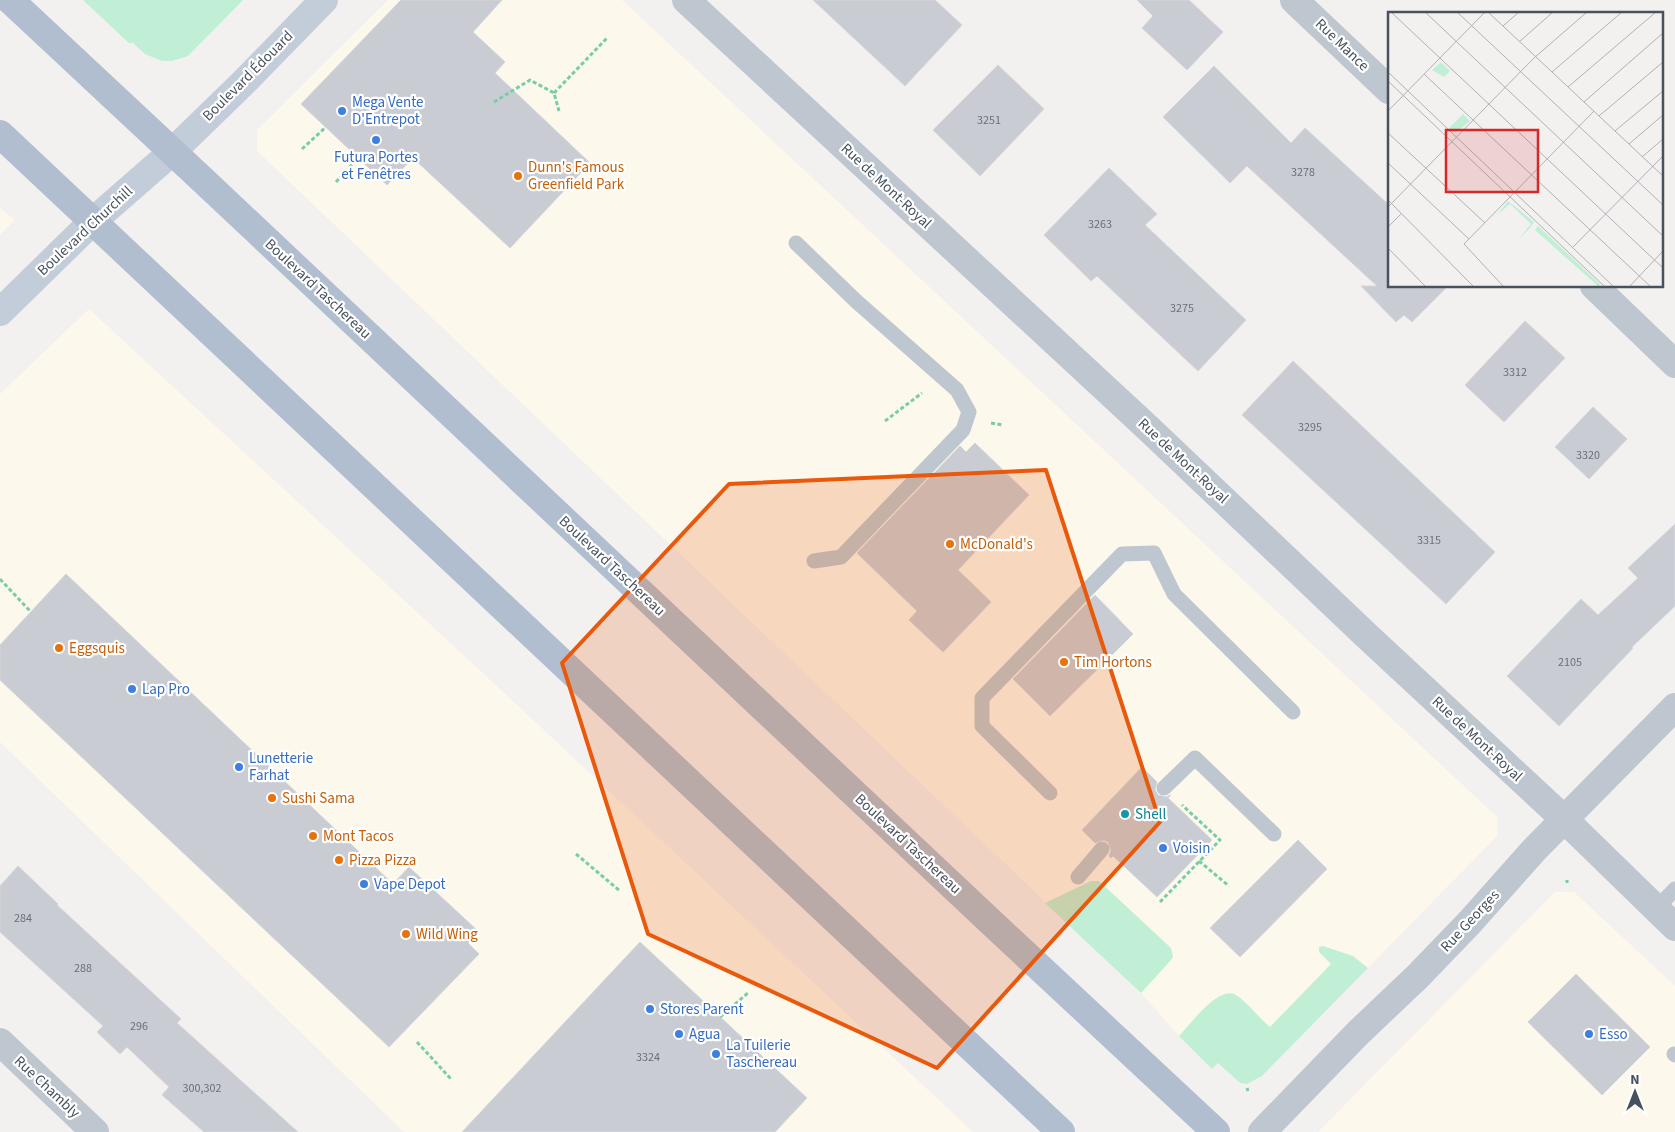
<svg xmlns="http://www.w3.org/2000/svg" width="1675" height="1132" viewBox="0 0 1675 1132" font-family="'Source Sans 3',sans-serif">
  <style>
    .commercial { fill: #fcf8eb }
    .green { fill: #c0efd5 }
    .building { fill: #caccd3; stroke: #d4d6dc }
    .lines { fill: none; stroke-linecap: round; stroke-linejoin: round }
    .path { stroke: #78cda9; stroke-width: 3; stroke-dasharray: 4 2.5; stroke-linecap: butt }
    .lane { stroke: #bec7cf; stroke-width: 15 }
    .street { stroke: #bec7cf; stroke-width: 28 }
    .secondary { stroke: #c3ccd9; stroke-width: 28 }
    .primary { stroke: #b0becf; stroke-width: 28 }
    .marked { fill: #e8590c; fill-opacity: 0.2; stroke: #e8590c; stroke-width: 4; stroke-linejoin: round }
    .shop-dot { fill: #3f7fe0; stroke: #fff; stroke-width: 2 }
    .food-dot { fill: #e8710a; stroke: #fff; stroke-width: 2 }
    .culture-dot { fill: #0f9aa8; stroke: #fff; stroke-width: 2 }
    .labels { text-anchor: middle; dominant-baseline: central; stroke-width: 4.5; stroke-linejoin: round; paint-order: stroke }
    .number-label { font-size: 12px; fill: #68707b }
    .street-label { font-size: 15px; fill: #48525e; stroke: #fff }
    .shop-label { font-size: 15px; fill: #366cbe; stroke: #fff; text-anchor: start }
    .food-label { font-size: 15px; fill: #c56008; stroke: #fff; text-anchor: start }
    .culture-label { font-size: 15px; fill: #0d838f; stroke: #fff; text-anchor: start }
    .inset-road { fill: none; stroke: #afb1b6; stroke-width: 1 }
    .view { fill: #d62828; fill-opacity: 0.15; stroke: #d62828; stroke-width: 2.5 }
    .inset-edge { fill: none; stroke: #48525e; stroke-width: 2.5 }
  </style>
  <rect width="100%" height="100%" fill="#f3f0f0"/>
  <g class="commercial">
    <polygon points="388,0 622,0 1498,818 1497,836 1262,1076 1247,1084 1240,1083 1218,1063 1212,1069 1179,1036 1141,993 257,151 257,130"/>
    <polygon points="0,208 15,220 0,235"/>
    <polygon points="89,309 486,676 973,1132 404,1132 0,742 0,394"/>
    <polygon points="1555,892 1574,892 1675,986 1675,1132 1318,1132"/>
  </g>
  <g class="green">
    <polygon points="83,0 243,0 188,56 172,61 162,61 145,54 132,42 130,44"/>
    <polygon points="1091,881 1099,881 1171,948 1173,957 1171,960 1141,993 1045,903"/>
    <path d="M 1323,946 L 1353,956 L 1368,968 L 1262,1076 L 1247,1084 L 1240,1083 L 1218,1063 L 1212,1069 L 1179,1036 C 1190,1025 1219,984 1236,995 C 1248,1003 1258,1017 1270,1027 L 1331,964 L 1319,952 L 1319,947 Z"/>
  </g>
  <g class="building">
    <polygon points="401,0 502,0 473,32 505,62 495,73 590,163 510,248 413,158 387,185 301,104"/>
    <polygon points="813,0 935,0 962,25 905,86"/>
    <polygon points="1137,0 1189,0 1223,32 1187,70 1142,28 1153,16"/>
    <polygon points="998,65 1044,109 980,176 933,130"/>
    <polygon points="1214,66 1291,143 1305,128 1389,205 1389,286 1448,286 1412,322 1404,315 1396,322 1361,286 1377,286 1247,166 1230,183 1163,117"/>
    <polygon points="1109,168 1157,214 1145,225 1246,320 1198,371 1097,276 1091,281 1044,235"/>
    <polygon points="1525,321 1565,358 1504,422 1465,385"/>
    <polygon points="1293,361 1495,552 1446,604 1242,415"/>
    <polygon points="1593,407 1627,439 1589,479 1555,447"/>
    <polygon points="975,443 1029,495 958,570 991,602 943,652 909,620 917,611 857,553 960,446 966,452"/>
    <polygon points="1675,524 1675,606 1632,647 1633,648 1559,726 1507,676 1581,599 1598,615 1638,578 1628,568"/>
    <polygon points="66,574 393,884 409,867 478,931 468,943 479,954 389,1047 0,680 0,645"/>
    <polygon points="1095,595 1133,634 1050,716 1013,679"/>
    <polygon points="1142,767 1157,782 1155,790 1158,795 1166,797 1171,795 1168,798 1212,840 1157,897 1113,856 1111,858 1109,856 1111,850 1108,842 1103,840 1095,843 1082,830"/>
    <polygon points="1298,840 1327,869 1240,957 1210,928"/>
    <polygon points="18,866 58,904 57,905 181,1019 177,1023 298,1132 204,1132 162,1095 169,1087 127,1047 120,1054 97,1032 103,1026 0,932 0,886"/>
    <polygon points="640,942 807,1098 775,1132 462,1132"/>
    <polygon points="1576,974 1650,1047 1602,1095 1528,1022"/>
  </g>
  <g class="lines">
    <g class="path">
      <polyline points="554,93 607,38"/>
      <polyline points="494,102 530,80 554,93 559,111"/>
      <polyline points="302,149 326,127"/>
      <polyline points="336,182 358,158"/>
      <polyline points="885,421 922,393"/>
      <polyline points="991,423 1003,425"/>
      <polyline points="0,579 31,612"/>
      <polyline points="576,854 620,891"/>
      <polyline points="1199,861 1229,886"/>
      <polyline points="1567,880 1567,883"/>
      <polyline points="1160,902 1220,840 1182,805"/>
      <polyline points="720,1017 749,992"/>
      <polyline points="417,1042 451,1079"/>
      <polyline points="1247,1088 1248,1091"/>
    </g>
    <g class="lane">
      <polyline points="796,243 856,301 957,390 969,412 963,430 841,557 814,561"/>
      <polyline points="1164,788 1195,758 1274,834"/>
      <polyline points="1050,793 982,726 982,698 1122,554 1154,553 1174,594 1293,712"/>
      <polyline points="1078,877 1102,849"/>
      <polyline points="1656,909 1675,889"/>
      <polyline points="1674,1054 1675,1055"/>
    </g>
    <g class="street">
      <polyline points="686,0 1149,429 1368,637 1564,819 1675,927"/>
      <polyline points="1294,0 1389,90"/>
      <polyline points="1594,286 1675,364"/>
      <polyline points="0,1042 95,1132"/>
      <polyline points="1262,1132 1358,1033 1418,976 1470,922 1534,850 1675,707"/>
    </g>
    <polyline class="secondary" points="0,312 93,221 172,152 244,82 324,0"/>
    <g class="primary">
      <polyline points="10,0 207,184 994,925 1216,1132"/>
      <polyline points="0,134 1061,1132"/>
    </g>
  </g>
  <path class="marked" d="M 1046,470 L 1160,822 L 937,1068 L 648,934 L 562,663 L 729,484 Z"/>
  <g class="shop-dot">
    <circle cx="342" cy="111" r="5"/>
    <circle cx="376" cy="140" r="5"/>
    <circle cx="132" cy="689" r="5"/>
    <circle cx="239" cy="767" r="5"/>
    <circle cx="1163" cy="848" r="5"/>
    <circle cx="364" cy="884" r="5"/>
    <circle cx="650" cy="1009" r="5"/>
    <circle cx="679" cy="1034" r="5"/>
    <circle cx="1589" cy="1034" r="5"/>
    <circle cx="716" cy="1054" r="5"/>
  </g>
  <g class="food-dot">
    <circle cx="518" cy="176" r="5"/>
    <circle cx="950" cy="544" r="5"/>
    <circle cx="59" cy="648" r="5"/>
    <circle cx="1064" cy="662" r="5"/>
    <circle cx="272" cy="798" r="5"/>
    <circle cx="313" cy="836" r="5"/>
    <circle cx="339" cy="860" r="5"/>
    <circle cx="406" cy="934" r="5"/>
  </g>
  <circle class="culture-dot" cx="1125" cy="814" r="5"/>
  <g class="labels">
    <g class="number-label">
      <text x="989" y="120">3251</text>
      <text x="1303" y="172">3278</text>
      <text x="1100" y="224">3263</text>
      <text x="1182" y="308">3275</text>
      <text x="1515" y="372">3312</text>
      <text x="1310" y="427">3295</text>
      <text x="1588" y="455">3320</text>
      <text x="1429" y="540">3315</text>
      <text x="1570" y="662">2105</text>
      <text x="23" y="918">284</text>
      <text x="83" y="968">288</text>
      <text x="139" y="1026">296</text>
      <text x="648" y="1057">3324</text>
      <text x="202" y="1088">300,302</text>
    </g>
    <g class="street-label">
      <text transform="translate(1342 45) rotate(44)">Rue Mance</text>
      <text transform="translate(248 76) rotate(-45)">Boulevard Édouard</text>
      <text transform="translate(886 186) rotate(43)">Rue de Mont-Royal</text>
      <text transform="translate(85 231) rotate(-43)">Boulevard Churchill</text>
      <text transform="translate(318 289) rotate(43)">Boulevard Taschereau</text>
      <text transform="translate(1183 461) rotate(43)">Rue de Mont-Royal</text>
      <text transform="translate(612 566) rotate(43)">Boulevard Taschereau</text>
      <text transform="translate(1477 739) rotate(43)">Rue de Mont-Royal</text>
      <text transform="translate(908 844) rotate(43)">Boulevard Taschereau</text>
      <text transform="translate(1470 921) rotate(-47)">Rue Georges</text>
      <text transform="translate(47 1087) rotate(43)">Rue Chambly</text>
    </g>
    <g class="shop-label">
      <text x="352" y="102">Mega Vente<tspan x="352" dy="17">D'Entrepot</tspan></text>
      <text x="376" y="157" text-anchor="middle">Futura Portes<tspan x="376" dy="17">et Fenêtres</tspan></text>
      <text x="142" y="689">Lap Pro</text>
      <text x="249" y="758">Lunetterie<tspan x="249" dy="17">Farhat</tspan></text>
      <text x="1173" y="848">Voisin</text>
      <text x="374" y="884">Vape Depot</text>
      <text x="660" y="1009">Stores Parent</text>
      <text x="689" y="1034">Agua</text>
      <text x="1599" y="1034">Esso</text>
      <text x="726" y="1045">La Tuilerie<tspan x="726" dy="17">Taschereau</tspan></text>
    </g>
    <g class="food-label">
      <text x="528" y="167">Dunn's Famous<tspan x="528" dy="17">Greenfield Park</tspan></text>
      <text x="960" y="544">McDonald's</text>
      <text x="69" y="648">Eggsquis</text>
      <text x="1074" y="662">Tim Hortons</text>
      <text x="282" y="798">Sushi Sama</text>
      <text x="323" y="836">Mont Tacos</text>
      <text x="349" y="860">Pizza Pizza</text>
      <text x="416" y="934">Wild Wing</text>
    </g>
    <g class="culture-label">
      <text x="1135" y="814">Shell</text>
    </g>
  </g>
  <g transform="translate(1388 12)">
    <rect width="275" height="275" fill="#f3f0f0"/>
    <path d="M 53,50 L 62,59 L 56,65 L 44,58 ZM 75,102 L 82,109 L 67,121 L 61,116 ZM 120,189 L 146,210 L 141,217 L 131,227 L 143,212 L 122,192 L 109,203 ZM 150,214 L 212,272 L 211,275 L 147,218 Z" fill="#c0efd5"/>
    <path class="inset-road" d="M 3,0 L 275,256M 37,0 L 275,224M 69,0 L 275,193M 100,0 L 275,164M 115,14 L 131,0M 131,30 L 165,0M 0,60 L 226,275M 164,60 L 234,0M 36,62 L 263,275M 0,69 L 217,275M 180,75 L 268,0M 196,90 L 275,21M 0,99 L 97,0M 211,104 L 275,50M 227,119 L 275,79M 0,121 L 97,211M 241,132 L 275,103M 254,145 L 275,127M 0,151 L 81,227M 0,188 L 86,275M 0,195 L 146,46 L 199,0M 0,215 L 13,202M 0,236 L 38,275M 184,236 L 275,144M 116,275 L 76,232 L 206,99M 241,275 L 275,239"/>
    <path class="view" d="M 58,118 L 150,118 L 150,180 L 58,180 Z"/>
    <rect width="275" height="275" class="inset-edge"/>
  </g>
  <g transform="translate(1635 1092)" stroke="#ffffff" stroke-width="4" paint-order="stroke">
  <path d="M0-4L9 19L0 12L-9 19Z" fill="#48525e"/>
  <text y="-8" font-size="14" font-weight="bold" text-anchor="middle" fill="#48525e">N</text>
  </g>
</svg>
